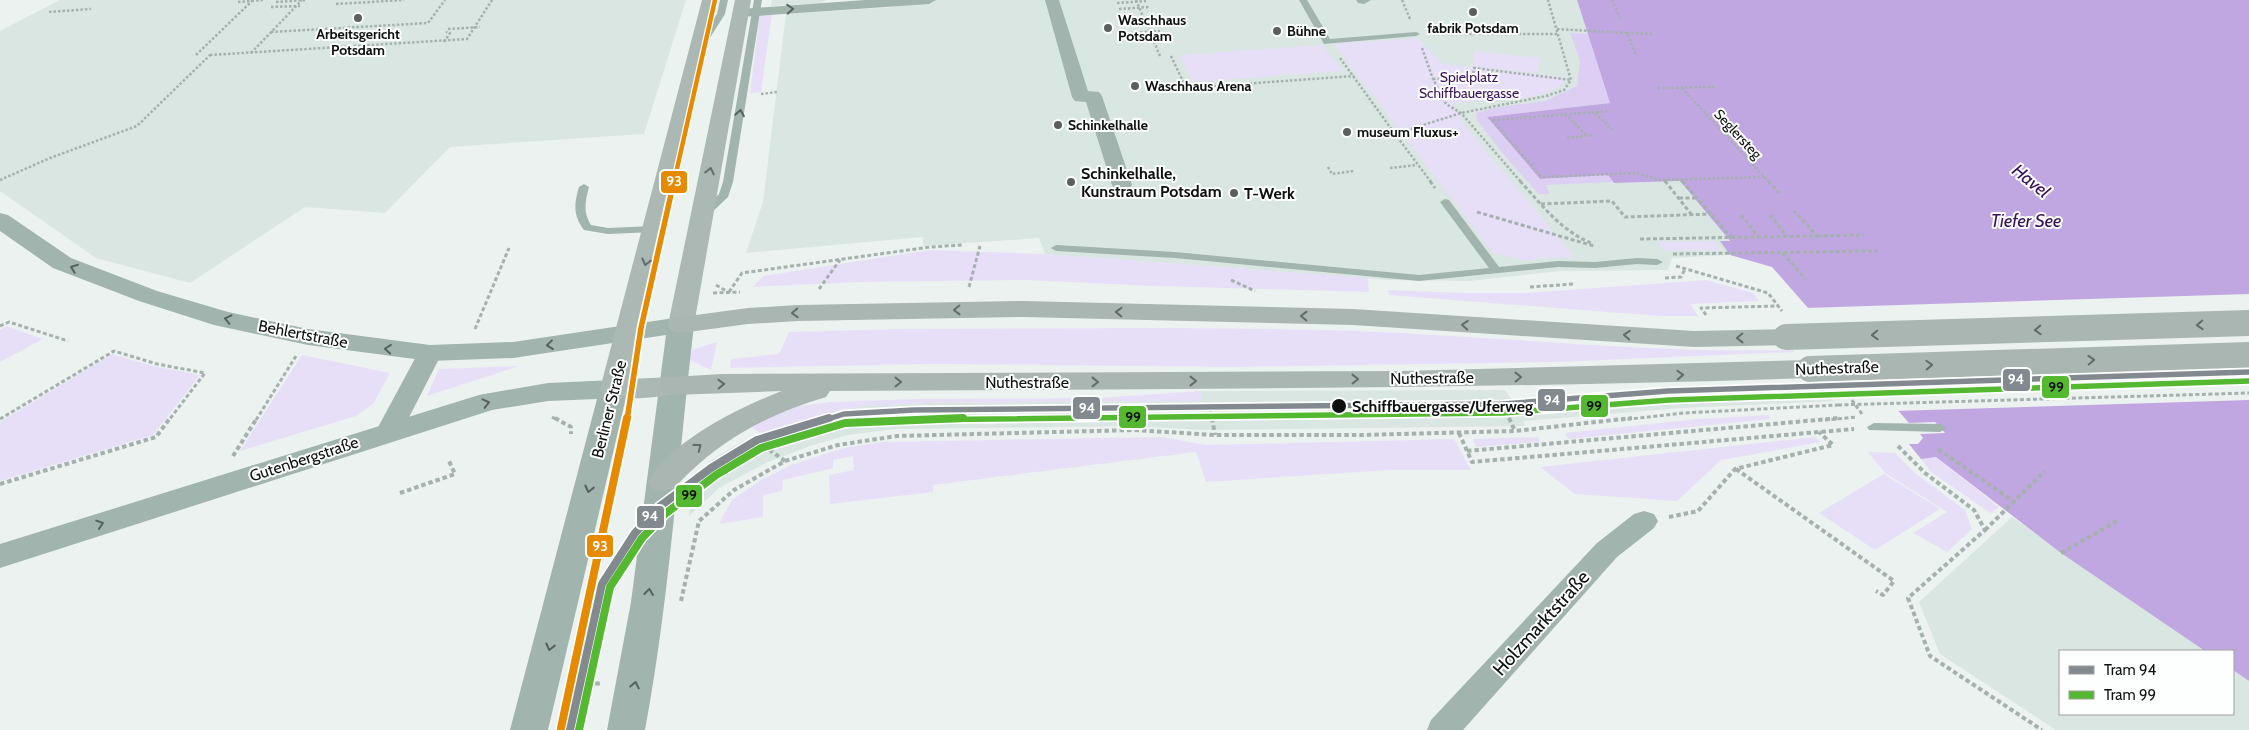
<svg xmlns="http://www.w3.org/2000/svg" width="2249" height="730" viewBox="0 0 2249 730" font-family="Cabin,sans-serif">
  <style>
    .built { fill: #dae6e2 }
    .green { fill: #e7dff8 }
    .forest { fill: #ddcff4 }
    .water { fill: #c1a7e2 }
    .pier { fill: #ecf2ef }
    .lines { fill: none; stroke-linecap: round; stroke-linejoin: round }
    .path-far2 { stroke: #a5b1ae; stroke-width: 2.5; stroke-dasharray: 2.5 2; stroke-linecap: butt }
    .path-far1 { stroke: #a5b1ae; stroke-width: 3; stroke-dasharray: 4 2.5; stroke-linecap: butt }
    .path { stroke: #a5b1ae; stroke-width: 4; stroke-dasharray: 4.5 3; stroke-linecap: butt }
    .service { fill: #a1b4ae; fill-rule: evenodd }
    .minor { fill: #a1b4ae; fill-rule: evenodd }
    .tertiary { fill: #a1b4ae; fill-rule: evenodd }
    .primary { fill: #abb8b4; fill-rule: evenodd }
    .trunk { fill: #aab6b2; fill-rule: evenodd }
    .path-bridge { stroke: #a5b1ae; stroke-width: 3; stroke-dasharray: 4 2.5; stroke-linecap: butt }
    .trunk-bridge { stroke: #aab6b2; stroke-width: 26 }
    .tram-1-far1-casing { stroke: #fdfffe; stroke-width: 9 }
    .tram-1-casing { stroke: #fdfffe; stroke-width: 11 }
    .tram-2-far1-casing { stroke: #fdfffe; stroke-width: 9 }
    .tram-2-casing { stroke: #fdfffe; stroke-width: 11 }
    .tram-3-far2-casing { stroke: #fdfffe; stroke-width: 7 }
    .tram-3-far1-casing { stroke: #fdfffe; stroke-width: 9 }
    .tram-3-casing { stroke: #fdfffe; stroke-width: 11 }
    .tram-1-far1 { stroke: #838a8f; stroke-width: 5.5 }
    .tram-1 { stroke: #838a8f; stroke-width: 8 }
    .tram-2-far1 { stroke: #55b831; stroke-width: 5.5 }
    .tram-2 { stroke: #55b831; stroke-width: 8 }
    .tram-3-far2 { stroke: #e68a02; stroke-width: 4.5 }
    .tram-3-far1 { stroke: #e68a02; stroke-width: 5.5 }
    .tram-3 { stroke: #e68a02; stroke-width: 8 }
    .oneway { stroke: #57625e }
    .oneway2 { stroke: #646c6a }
    .oneway3 { stroke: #636b69 }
    .poi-dot { fill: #5b5f5d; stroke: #fdfffe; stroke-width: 2 }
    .stop-dot { fill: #0d100f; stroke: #fdfffe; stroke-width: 2 }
    .labels { text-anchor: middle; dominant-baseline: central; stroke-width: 4; stroke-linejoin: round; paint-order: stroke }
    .far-poi-label { font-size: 14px; font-weight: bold; fill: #0d100f; stroke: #fdfffe; text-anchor: start }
    .far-park-label { font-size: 14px; fill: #3a115c; stroke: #fdfffe }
    .far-street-label { font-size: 14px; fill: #0d100f; stroke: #fdfffe }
    .poi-label { font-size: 16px; font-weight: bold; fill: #0d100f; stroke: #fdfffe; text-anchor: start }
    .street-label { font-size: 16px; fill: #0d100f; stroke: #fdfffe }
    .stop-label { font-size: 16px; font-weight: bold; fill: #0d100f; stroke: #fdfffe; text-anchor: start }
    .water-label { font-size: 18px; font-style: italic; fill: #380e5a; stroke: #fdfffe }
    .near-street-label { font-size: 19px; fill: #0d100f; stroke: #fdfffe }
    .line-badge { stroke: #fdfffe; stroke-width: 2 }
    .badge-label { font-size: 14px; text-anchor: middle; font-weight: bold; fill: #fff }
    .pale-badge-label { font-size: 14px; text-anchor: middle; font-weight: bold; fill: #111 }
  </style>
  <rect width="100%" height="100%" fill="#ecf2ef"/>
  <g class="built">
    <polygon points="60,0 686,0 644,134 450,147 385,213 305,207 190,283 96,258 0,191 0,31"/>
    <polygon points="772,0 826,0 822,3 771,6"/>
    <polygon points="894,0 1577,0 1610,103 1487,117 1540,179 1609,175 1614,183 1680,181 1730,242 1720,241 1730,255 1672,258 1668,270 1560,271 1469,281 1390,280 1045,254 1039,238 923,246 923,237 746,253 763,202 786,14 895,7"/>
    <polygon points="1820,382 1834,401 1681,408 1523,421 1525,426 1203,430 1135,426 897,429 848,435 810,446 768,462 719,488 689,516 691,492 708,462 743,441 775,429 823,414 864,406 926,403 1200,401 1201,391 1505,390 1511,399 1679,386"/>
    <polygon points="2012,517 2205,651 2060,651 2060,714 2233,714 2233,670 2249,681 2249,730 2056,730 1940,654 1919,602"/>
  </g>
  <g class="green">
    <polygon points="772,13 761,92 750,93 760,14"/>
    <path d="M 1417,38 L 1443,64 L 1564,77 L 1564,83 C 1532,106 1488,97 1452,104 L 1464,125 L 1574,257 L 1523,260 L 1493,253 L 1334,44 Z"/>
    <polygon points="1322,45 1342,71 1193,82 1180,55"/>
    <polygon points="1474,51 1539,58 1538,73 1473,66"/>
    <polygon points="1715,241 1721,251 1663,251 1658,242"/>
    <polygon points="930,250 1045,254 1368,278 1369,292 1152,286 1025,280 861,282 753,287 763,276"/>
    <polygon points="1706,280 1753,293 1759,301 1690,304 1698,316 1659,316 1389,295 1388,290 1461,293 1527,293"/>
    <polygon points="6,326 43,339 0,362 0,330"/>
    <path d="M 900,329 C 1052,329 1206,326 1358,331 C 1503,337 1647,353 1793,350 L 1794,352 L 1557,362 L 1233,367 L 933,364 L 730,368 L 731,359 L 779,354 L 789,332 Z"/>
    <polygon points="717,342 711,370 690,360 692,350"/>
    <polygon points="112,354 153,366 200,375 153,435 0,481 0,422"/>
    <polygon points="302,355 390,373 373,404 356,416 240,451"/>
    <polygon points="519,366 427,396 439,369"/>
    <polygon points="1201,391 1201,401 926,403 864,406 823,414 761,434 748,424 793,407 830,402 918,399 1097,398"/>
    <polygon points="1768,415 1771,419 1568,439 1565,433 1697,419"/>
    <polygon points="1162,437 1206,445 1454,439 1471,470 1391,470 1206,482 1196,452 933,485 933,492 830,504 829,475 854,470 853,456 833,460 833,468 783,480 782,491 763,495 763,517 719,524 732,500 761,480 791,465 844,448 881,442"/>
    <polygon points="1538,437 1540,442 1476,447 1473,439"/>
    <polygon points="1815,437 1821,442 1721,460 1677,501 1575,494 1540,467"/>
    <polygon points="1868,452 1895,453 1916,474 1965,510 1972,529 1947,552 1913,533 1947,512 1885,473"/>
    <polygon points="1936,457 1999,507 1991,513 1986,510 1931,472 1921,459"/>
    <polygon points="1884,474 1940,509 1875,550 1819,513"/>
  </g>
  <polygon class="forest" points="1570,33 1588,34 1610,103 1487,117 1540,179 1609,175 1612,182 1546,185 1550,194 1539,194 1504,155 1477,120 1476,113 1494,108 1545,101 1577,86 1580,61"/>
  <polygon class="water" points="1577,0 2249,0 2249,681 2233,670 2233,651 2205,651 2061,553 1936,457 1921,459 1909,444 1918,444 1923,438 1920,434 1945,433 1935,422 1909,423 1772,267 1730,255 1720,241 1730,241 1680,181 1614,183 1608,175 1540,179 1487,117 1610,103"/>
  <polygon class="pier" points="2249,294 2249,400 1895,411 1805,308"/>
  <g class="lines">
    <g class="path-far2">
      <polyline points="1136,0 1160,56"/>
      <polyline points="1402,0 1410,19"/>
      <polyline points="1612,0 1621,20"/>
      <polyline points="238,2 264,0"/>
      <polyline points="276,2 305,0"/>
      <polyline points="1117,3 1146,1"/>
      <polyline points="336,4 404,0"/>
      <polyline points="271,7 300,6"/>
      <polyline points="1119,9 1149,7"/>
      <polyline points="49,12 91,9"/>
      <polyline points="1124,21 1155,19"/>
      <polyline points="448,29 480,27"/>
      <polyline points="1557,29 1627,33 1636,55"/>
      <polyline points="271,32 428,23 445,0"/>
      <polyline points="1131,33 1160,31"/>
      <polyline points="1627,33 1652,34"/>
      <polyline points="1433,34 1558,34"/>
      <polyline points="444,42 450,33 446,32"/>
      <polyline points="1146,42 1165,41"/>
      <polyline points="1422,48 1433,79 1446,104 1461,113 1521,182"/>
      <polyline points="251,53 302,0"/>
      <polyline points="196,55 253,0"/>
      <polyline points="210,55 467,39 492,0"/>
      <polyline points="1171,56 1186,88 1354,76"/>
      <polyline points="1340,58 1395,134"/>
      <polyline points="1433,79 1473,78 1474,68 1571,80"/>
      <polyline points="1658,88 1716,87"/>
      <polyline points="1682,88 1769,182"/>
      <polyline points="761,94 777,92"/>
      <polyline points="1595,113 1614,131"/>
      <polyline points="1565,114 1587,136"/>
      <polyline points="1492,120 1542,177 1636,173 1659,180 1764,177"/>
      <polyline points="1493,120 1610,111"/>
      <polyline points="1567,138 1593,135"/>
      <polyline points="1328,167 1332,174 1354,171"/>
      <polyline points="1390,168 1417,165"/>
      <polyline points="0,180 50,158 137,126 210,55"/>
      <polyline points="1664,180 1666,182"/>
      <polyline points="1681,180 1683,182"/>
      <polyline points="1431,182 1395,134 1461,113 1546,96 1564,90 1571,80 1548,0"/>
    </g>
    <g class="path-far1">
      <polyline points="1430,181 1435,188"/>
      <path d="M 1520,181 C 1542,205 1560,230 1591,243"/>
      <polyline points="1665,181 1691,214"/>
      <polyline points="1682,181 1731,237"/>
      <polyline points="1768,181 1779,193"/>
      <polyline points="1679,198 1696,198"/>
      <polyline points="1541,204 1612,201 1625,217 1711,214"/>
      <polyline points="1477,212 1594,246"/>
      <polyline points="1741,215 1758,236"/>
      <polyline points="1770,215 1787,236"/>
      <polyline points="1817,236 1864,235"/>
      <polyline points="1640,239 1817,236 1794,211"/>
      <polyline points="1783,253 1805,279"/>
      <polyline points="1673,254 1877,251"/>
      <polyline points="1676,266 1768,293 1782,311"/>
      <polyline points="1665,278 1681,277 1685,269"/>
      <polyline points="1231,280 1255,291"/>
      <polyline points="716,285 728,292"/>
      <polyline points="969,287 980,246"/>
      <polyline points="1530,287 1574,284"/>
      <polyline points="819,289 840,260"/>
      <polyline points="729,292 742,273 930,247 962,245"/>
      <polyline points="713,293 740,292"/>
      <polyline points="1706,315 1701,308 1778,306"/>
      <polyline points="0,326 9,322 68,341"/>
      <polyline points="475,329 509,248"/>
      <polyline points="1848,395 1862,414"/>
      <polyline points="1501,400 1510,420"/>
      <polyline points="1209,403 1212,420"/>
      <polyline points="552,417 557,420"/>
      <polyline points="0,419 114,351 157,364 205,373 169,420"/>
      <polyline points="256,420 296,356"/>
      <polyline points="1621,420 1684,413 1838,405"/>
      <polyline points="1825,420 1857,417"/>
    </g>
    <g class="path">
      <polyline points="555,418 571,427 571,434"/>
      <polyline points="1212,418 1215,435"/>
      <polyline points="1509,418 1515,431"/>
      <polyline points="1459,433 1472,462 1854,429"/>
      <polyline points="757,441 785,461"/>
      <polyline points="1898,446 1925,473 1974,510 1985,530 1908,598 1930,656 2042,730"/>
      <polyline points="1938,449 2013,501"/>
      <polyline points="1467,451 1840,418"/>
      <polyline points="233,456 257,418"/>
      <polyline points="1736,469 1894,581 1883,595 1876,591"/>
      <polyline points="0,484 156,437 170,418"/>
      <polyline points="400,493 455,474 449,461"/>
      <polyline points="1669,517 1698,511 1735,469 1833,445 1819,432"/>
      <polyline points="1985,530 2045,471"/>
      <polyline points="2061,553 2117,521"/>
      <polyline points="681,601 699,521 734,490 785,461 838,445 897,436 1134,430 1215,435 1362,435 1515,431 1632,418"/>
      <polyline points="573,687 601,683"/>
    </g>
    <g class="service">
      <polygon points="720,0 728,0 725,14 706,44 700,44 699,42 717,14"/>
      <polygon points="754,0 762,0 733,182 728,197 707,217 703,218 698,215 719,194 723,182"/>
      <polygon points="1299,0 1307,0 1330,39 1416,32 1420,34 1416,36 1324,44"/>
      <path d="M 584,184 L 589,187 C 585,201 583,213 591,225 L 608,228 L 654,226 L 659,229 L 654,232 L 608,234 L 584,230 C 573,215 574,204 579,187 Z"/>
      <polygon points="1445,199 1449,200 1499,267 1558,261 1595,262 1637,258 1657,259 1663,262 1657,265 1637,264 1595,268 1558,267 1419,281 1175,258 1056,251 1051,248 1056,245 1175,252 1419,275 1489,268 1440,202"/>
      <polygon points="1874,423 1940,424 1947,428 1940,432 1869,430 1867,427"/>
    </g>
    <g class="minor">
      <polygon points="865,0 936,0 929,4 741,17 736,16 734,13 736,10 741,9"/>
      <polygon points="1045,0 1059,0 1088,91 1099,92 1102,96 1132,185 1129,189 1122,191 1115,189 1112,185 1086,102 1075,101 1072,97"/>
      <polygon points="1356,0 1371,0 1364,4 1358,3"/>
      <polygon points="430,346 438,348 442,353 402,431 398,437 389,439 380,437 376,431 418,353 422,348"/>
      <polygon points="1644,511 1654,514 1658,521 1654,528 1617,557 1463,730 1427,730 1431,720 1597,543 1634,514"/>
    </g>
    <g class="tertiary">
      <path d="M 0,213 L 8,215 L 71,258 L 157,291 L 228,312 L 308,329 L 430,345 L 513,342 L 681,317 L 690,319 L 694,325 C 678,460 670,596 645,730 L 607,730 L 631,602 L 666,335 L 513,358 L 430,361 L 308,345 L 214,325 L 139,301 L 53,268 L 0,231 Z"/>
      <polygon points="614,380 624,383 628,389 548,730 510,730 597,399 548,401 492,410 0,568 0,544 479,395 548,383"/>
    </g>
    <g class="primary">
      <path d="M 702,0 L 718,0 L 630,379 L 672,377 L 682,380 L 686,386 L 682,392 C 662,398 624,401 604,395 L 600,389 Z"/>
      <polygon points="735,0 751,0 694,325 690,331 681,333 672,331 668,325"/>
    </g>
    <g class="trunk">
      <polygon points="1023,301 1353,309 1694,331 1786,329 1795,331 1799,337 1795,343 1786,345 1694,347 1353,325 1023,317 798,321 748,324 681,333 672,331 668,325 672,319 681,317 748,308 798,305"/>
      <path d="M 1810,360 L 1820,363 L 1824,369 L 1820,375 L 1810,378 C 1483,389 1157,389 830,391 L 826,397 C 775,412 729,435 690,472 C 676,485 673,494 652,489 L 648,481 C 671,441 740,407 782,391 L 672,395 L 662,392 L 658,386 L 662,380 L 672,377 L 722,374 L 1402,371 Z"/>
    </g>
    <polyline class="path-bridge" points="1838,405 2249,393"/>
    <g class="trunk-bridge">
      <polyline points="1786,337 2249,323"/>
      <polyline points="1810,369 2249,355"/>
    </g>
    <g class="tram-1-far1-casing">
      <polyline id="tram-1-far1" points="825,420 844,414 914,410 1503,404 1668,391 2249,372"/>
    </g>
    <g class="tram-1-casing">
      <polyline id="tram-1" points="570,730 602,584 635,533 659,507 711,468 757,440 829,418"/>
    </g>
    <g class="tram-2-far1-casing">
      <polyline id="tram-2-far1" points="901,420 1503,413 1669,400 2249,381"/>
    </g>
    <g class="tram-2-casing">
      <polyline id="tram-2" points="579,730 610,587 642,538 665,514 716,475 761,448 845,423 963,418"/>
    </g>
    <g class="tram-3-far2-casing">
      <polyline id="tram-3-far2" points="674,182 715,0"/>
    </g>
    <g class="tram-3-far1-casing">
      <polyline id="tram-3-far1" points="627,420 641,328 674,181"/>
    </g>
    <g class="tram-3-casing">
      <polyline id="tram-3" points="561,728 627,418"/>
    </g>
    <use href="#tram-1-far1" class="tram-1-far1"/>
    <use href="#tram-1" class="tram-1"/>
    <use href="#tram-2-far1" class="tram-2-far1"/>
    <use href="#tram-2" class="tram-2"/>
    <use href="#tram-3-far2" class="tram-3-far2"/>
    <use href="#tram-3-far1" class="tram-3-far1"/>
    <use href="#tram-3" class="tram-3"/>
  </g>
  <defs><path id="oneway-chevron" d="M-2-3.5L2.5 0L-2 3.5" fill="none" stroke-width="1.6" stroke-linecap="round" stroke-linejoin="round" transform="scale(1.25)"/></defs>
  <g class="oneway">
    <use href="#oneway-chevron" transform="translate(790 9) rotate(-4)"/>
    <use href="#oneway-chevron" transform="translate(740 113) rotate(-81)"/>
    <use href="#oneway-chevron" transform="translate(74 268) rotate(-159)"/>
    <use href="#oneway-chevron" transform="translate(228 319) rotate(-167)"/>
    <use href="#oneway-chevron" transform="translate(550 345) rotate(173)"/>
    <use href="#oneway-chevron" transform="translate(388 349) rotate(-175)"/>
    <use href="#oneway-chevron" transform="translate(486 403) rotate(-14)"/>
    <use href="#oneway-chevron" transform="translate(589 489) rotate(104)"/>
    <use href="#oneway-chevron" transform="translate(100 524) rotate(-18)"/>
    <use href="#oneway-chevron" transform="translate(649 592) rotate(-83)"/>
    <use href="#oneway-chevron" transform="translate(550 647) rotate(104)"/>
    <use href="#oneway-chevron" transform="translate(635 685) rotate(-78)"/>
  </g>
  <g class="oneway2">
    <use href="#oneway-chevron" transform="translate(710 171) rotate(-78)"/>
    <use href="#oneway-chevron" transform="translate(646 262) rotate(104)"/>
  </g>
  <g class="oneway3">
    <use href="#oneway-chevron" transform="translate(957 310) rotate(179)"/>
    <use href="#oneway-chevron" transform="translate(1119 312) rotate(-178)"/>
    <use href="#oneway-chevron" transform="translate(795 313) rotate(177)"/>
    <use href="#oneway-chevron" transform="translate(1304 316) rotate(-179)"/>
    <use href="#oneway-chevron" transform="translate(1465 325) rotate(-176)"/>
    <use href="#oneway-chevron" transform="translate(2200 325) rotate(178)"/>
    <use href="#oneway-chevron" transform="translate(2038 330) rotate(178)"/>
    <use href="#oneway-chevron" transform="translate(1627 335) rotate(-176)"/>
    <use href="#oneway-chevron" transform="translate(1875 335) rotate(178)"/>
    <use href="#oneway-chevron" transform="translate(1740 338) rotate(179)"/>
    <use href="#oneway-chevron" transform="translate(2091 360) rotate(-2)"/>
    <use href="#oneway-chevron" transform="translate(1929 365) rotate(-2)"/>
    <use href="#oneway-chevron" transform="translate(1680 375) rotate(-2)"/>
    <use href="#oneway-chevron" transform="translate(1518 377) rotate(-1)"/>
    <use href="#oneway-chevron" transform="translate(1355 379) rotate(-1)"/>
    <use href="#oneway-chevron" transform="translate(1193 381)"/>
    <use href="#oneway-chevron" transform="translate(898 382)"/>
    <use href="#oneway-chevron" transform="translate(1095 382)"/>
    <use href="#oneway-chevron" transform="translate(721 384) rotate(-2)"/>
    <use href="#oneway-chevron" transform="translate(698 447) rotate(-38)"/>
  </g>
  <g class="poi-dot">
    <circle cx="1473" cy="12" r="5"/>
    <circle cx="358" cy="18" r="5"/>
    <circle cx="1108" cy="28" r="5"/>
    <circle cx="1277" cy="31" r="5"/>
    <circle cx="1135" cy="86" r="5"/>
    <circle cx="1058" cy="125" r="5"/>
    <circle cx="1347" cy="132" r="5"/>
    <circle cx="1071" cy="182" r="5"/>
    <circle cx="1234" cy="193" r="5"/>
  </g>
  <circle class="stop-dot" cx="1339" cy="406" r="8"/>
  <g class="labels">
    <g class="far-poi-label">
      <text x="1118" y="20">Waschhaus<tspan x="1118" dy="16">Potsdam</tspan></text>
      <text x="1473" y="28" text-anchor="middle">fabrik Potsdam</text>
      <text x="1287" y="31">Bühne</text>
      <text x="358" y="34" text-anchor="middle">Arbeitsgericht<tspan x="358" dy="16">Potsdam</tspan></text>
      <text x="1145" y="86">Waschhaus Arena</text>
      <text x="1068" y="125">Schinkelhalle</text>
      <text x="1357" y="132">museum Fluxus+</text>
    </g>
    <g class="far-park-label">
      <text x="1469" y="77">Spielplatz<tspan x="1469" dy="16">Schiffbauergasse</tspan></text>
    </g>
    <g class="far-street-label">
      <text transform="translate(1738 134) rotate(47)">Seglersteg</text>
    </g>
    <g class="poi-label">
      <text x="1081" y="173">Schinkelhalle,<tspan x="1081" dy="18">Kunstraum Potsdam</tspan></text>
      <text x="1244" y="193">T-Werk</text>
    </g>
    <g class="street-label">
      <text transform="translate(303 334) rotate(11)">Behlertstraße</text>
      <text transform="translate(1837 368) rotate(-2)">Nuthestraße</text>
      <text transform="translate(1432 378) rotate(-1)">Nuthestraße</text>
      <text x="1027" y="382">Nuthestraße</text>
      <text transform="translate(609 409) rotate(-76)">Berliner Straße</text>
      <text transform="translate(304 459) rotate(-18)">Gutenbergstraße</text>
    </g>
    <g class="stop-label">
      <text x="1352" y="406">Schiffbauergasse/Uferweg</text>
    </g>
    <g class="water-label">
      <text transform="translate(2031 181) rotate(39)">Havel</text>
      <text x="2026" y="221">Tiefer See</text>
    </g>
    <g class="near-street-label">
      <text transform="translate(1541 623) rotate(-48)">Holzmarktstraße</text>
    </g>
  </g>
  <g class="line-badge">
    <rect x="660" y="170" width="28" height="24" rx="5" fill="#e68a02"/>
    <rect x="2002" y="368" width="29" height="24" rx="5" fill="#838a8f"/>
    <rect x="2041" y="375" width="29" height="24" rx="5" fill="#55b831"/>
    <rect x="1537" y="388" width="29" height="24" rx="5" fill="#838a8f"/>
    <rect x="1580" y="394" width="29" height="24" rx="5" fill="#55b831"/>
    <rect x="1072" y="396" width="29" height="24" rx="5" fill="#838a8f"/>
    <rect x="1118" y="405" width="29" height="24" rx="5" fill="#55b831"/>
    <rect x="675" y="484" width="28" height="24" rx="5" fill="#55b831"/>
    <rect x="636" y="505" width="29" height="24" rx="5" fill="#838a8f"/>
    <rect x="586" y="534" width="28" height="24" rx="5" fill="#e68a02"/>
  </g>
  <g class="badge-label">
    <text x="674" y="186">93</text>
    <text x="2016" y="384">94</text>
    <text x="1552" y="405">94</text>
    <text x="1087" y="413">94</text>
    <text x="650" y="521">94</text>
    <text x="600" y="551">93</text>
  </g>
  <g class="pale-badge-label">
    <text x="2056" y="392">99</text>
    <text x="1594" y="411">99</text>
    <text x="1133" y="422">99</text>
    <text x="689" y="500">99</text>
  </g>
  <rect x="2059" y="650" width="175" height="65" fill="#fdfffe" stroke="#9d9f9e"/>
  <rect x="2069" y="666" width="25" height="8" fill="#838a8f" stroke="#9d9f9e"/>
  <text x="2104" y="675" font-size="15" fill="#0d100f">Tram 94</text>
  <rect x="2069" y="691" width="25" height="8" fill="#55b831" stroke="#9d9f9e"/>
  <text x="2104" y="700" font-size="15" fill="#0d100f">Tram 99</text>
</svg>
